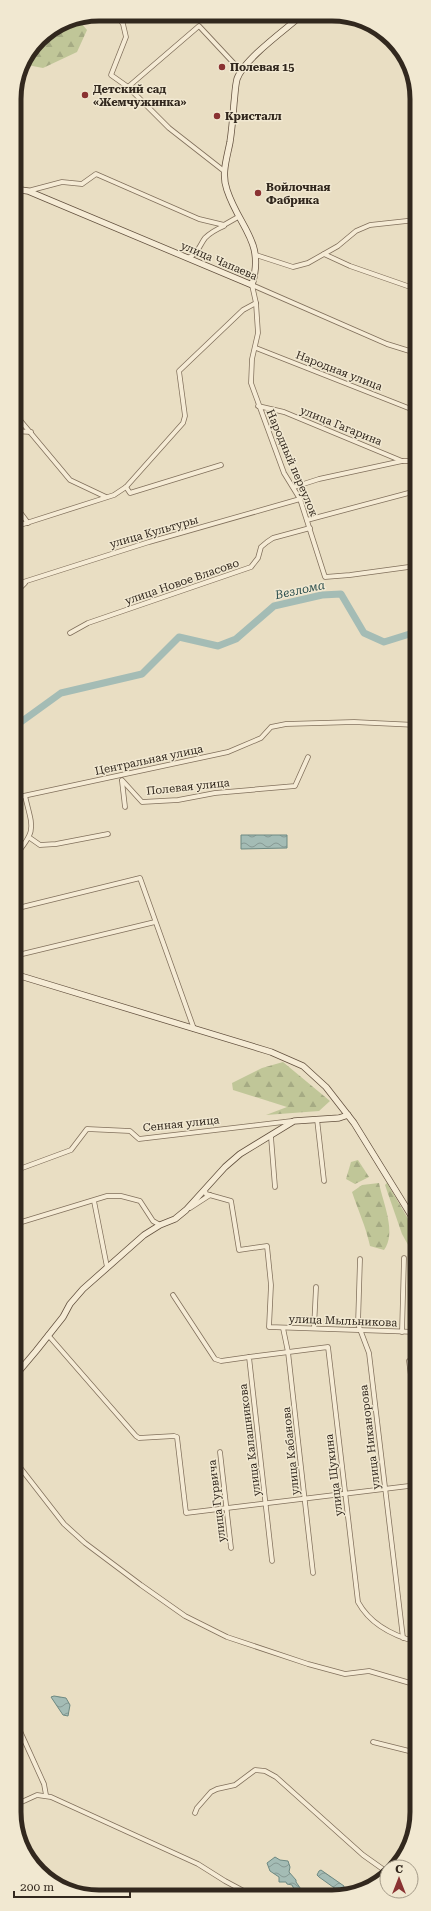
<svg xmlns="http://www.w3.org/2000/svg" width="431" height="1911" viewBox="0 0 431 1911" font-family="'Roboto Serif',serif">
  <style>
    .forest { fill: url(#forest-firs) }
    .water { fill: url(#water-waves); stroke: #6d8982 }
    .lines { fill: none; stroke-linecap: round; stroke-linejoin: round }
    .river { stroke: #a4bcb5; stroke-width: 7 }
    .street-casing { stroke: #81705c; stroke-width: 5.5 }
    .secondary-casing { stroke: #63513f; stroke-width: 7 }
    .street { stroke: #f5ebd5; stroke-width: 4 }
    .secondary { stroke: #f5ebd5; stroke-width: 5.5 }
    .poi-dot { fill: #8a3232; stroke: #f1e8d1; stroke-width: 1.5 }
    .labels { text-anchor: middle; dominant-baseline: central; stroke-width: 3; stroke-linejoin: round; paint-order: stroke }
    .poi-label { font-size: 11px; font-weight: bold; fill: #32281e; stroke: #f1e8d1; text-anchor: start }
    .street-label { font-size: 11px; fill: #32281e; stroke: #f1e8d1 }
    .water-label { font-size: 12px; font-style: italic; fill: #2f514f; stroke: #f1e8d1 }
    .rim { fill: none; stroke: #32281e; stroke-width: 5 }
  </style>
  <defs>
    <pattern id="forest-firs" width="22" height="20" patternUnits="userSpaceOnUse"><rect width="22" height="20" fill="#c0c698"/><path d="M5 1l3.5 6h-7zM16 11l3.5 6h-7z" fill="#a5aa83"/></pattern>
    <pattern id="water-waves" width="16" height="10" patternUnits="userSpaceOnUse"><rect width="16" height="10" fill="#a4bcb5"/><path d="M0 5q4-4 8 0t8 0" fill="none" stroke="#869993"/></pattern>
  </defs>
  <rect width="100%" height="100%" fill="#e9dec3"/>
  <g class="forest">
    <polygon points="77,18 87,30 77,52 43,68 22,64 39,39 67,20"/>
    <polygon points="283,1062 330,1101 319,1111 266,1115 287,1107 233,1090 232,1083 262,1068"/>
    <polygon points="358,1160 369,1177 355,1184 346,1179 351,1162"/>
    <path d="M 379,1183 C 383,1203 397,1233 384,1250 L 370,1246 C 366,1227 358,1210 352,1192 L 362,1185 Z"/>
    <polygon points="387,1183 417,1234 417,1261 402,1234 385,1185"/>
  </g>
  <g class="water">
    <polygon points="241,835 287,835 287,848 241,849"/>
    <polygon points="54,1696 66,1698 70,1705 68,1716 63,1715 51,1697"/>
    <polygon points="275,1857 280,1860 288,1861 290,1867 289,1872 296,1880 296,1882 303,1892 302,1894 295,1891 292,1885 287,1884 286,1882 279,1882 279,1877 270,1871 267,1863"/>
    <polygon points="321,1870 344,1886 343,1891 340,1892 319,1877 317,1875 319,1871"/>
  </g>
  <g class="lines">
    <polyline class="river" points="14,727 61,693 142,674 179,637 218,646 236,639 274,606 322,595 341,594 364,633 384,642 416,632"/>
    <g class="street-casing">
      <g id="street">
        <polyline points="116,14 123,24 126,37 111,75 128,87 169,128 224,171"/>
        <polyline points="128,87 199,26 241,71"/>
        <polyline points="14,175 17,189"/>
        <polyline points="28,191 62,182 82,184 96,174 199,219 224,225 238,217"/>
        <polyline points="416,199 416,219"/>
        <polyline points="324,254 350,266 416,289"/>
        <polyline points="256,255 293,267 308,263 338,246 356,231 370,225 416,220"/>
        <path d="M 187,258 C 198,255 199,246 205,238 C 211,232 217,229 224,226"/>
        <polyline points="252,285 256,303 258,333 252,359 251,383 284,473 300,499 325,577 350,575 416,566"/>
        <polyline points="252,285 387,344 416,353"/>
        <polyline points="256,348 416,411"/>
        <polyline points="258,406 284,412 402,461 416,461"/>
        <polyline points="14,413 70,480 106,497"/>
        <polyline points="14,431 31,432"/>
        <polyline points="126,487 130,493 221,465"/>
        <polyline points="294,487 319,479 402,461"/>
        <polyline points="14,504 28,523"/>
        <polyline points="307,520 416,491"/>
        <polyline points="14,527 114,495 126,487 183,423 185,416 179,371 243,310 256,303"/>
        <polyline points="14,585 149,542 300,499"/>
        <polyline points="14,594 25,583"/>
        <polyline points="70,633 88,623 251,567 258,558 261,547 267,542 273,538 310,528"/>
        <polyline points="122,780 142,802 178,800 215,793 295,786 308,757"/>
        <polyline points="122,781 125,807"/>
        <polyline points="14,798 228,752 261,738 271,727 286,724 354,722 416,725"/>
        <polyline points="30,838 40,845 56,844 108,834"/>
        <path d="M 14,857 C 37,830 33,829 25,796"/>
        <polyline points="14,909 140,878 194,1029"/>
        <polyline points="14,956 155,922"/>
        <polyline points="317,1119 324,1181"/>
        <polyline points="271,1137 275,1187"/>
        <polyline points="14,1171 71,1150 87,1129 130,1131 139,1139 292,1121"/>
        <polyline points="205,1190 206,1194 231,1201 239,1250 267,1246 271,1285 269,1327 417,1332"/>
        <polyline points="94,1201 107,1267"/>
        <polyline points="190,1208 210,1195"/>
        <polyline points="15,1224 107,1196 121,1196 140,1201 153,1221 160,1225"/>
        <polyline points="360,1259 358,1324 369,1353 403,1638"/>
        <polyline points="173,1295 215,1359 221,1361 249,1357"/>
        <polyline points="283,1328 288,1352 313,1573"/>
        <polyline points="314,1328 316,1287"/>
        <polyline points="402,1332 404,1258"/>
        <polyline points="48,1335 136,1436 139,1438 174,1436 177,1437 186,1513 417,1485"/>
        <polyline points="409,1361 417,1422"/>
        <polyline points="220,1452 231,1548"/>
        <polyline points="15,1461 64,1524 85,1543 141,1585 185,1616 227,1637 308,1664 345,1674 369,1671 417,1685"/>
        <path d="M 272,1561 L 249,1357 L 328,1347 L 358,1602 C 370,1624 394,1636 417,1642"/>
        <polyline points="15,1720 44,1784 46,1795"/>
        <polyline points="373,1742 417,1753"/>
        <polyline points="15,1805 37,1795 51,1797 198,1864 225,1881 253,1896"/>
        <polyline points="195,1813 197,1808 211,1792 217,1789 235,1785 255,1770 265,1771 276,1777 363,1855 387,1872"/>
      </g>
    </g>
    <g class="secondary-casing">
      <g id="secondary">
        <path d="M 14,189 L 28,191 L 47,199 L 252,285 C 265,241 240,229 227,190 C 221,174 227,158 230,142 C 232,129 233,116 234,103 C 235,95 235,87 237,79 C 244,59 285,30 302,15"/>
        <polyline points="14,974 271,1052 303,1066 326,1087 354,1123 417,1225"/>
        <polyline points="15,1383 20,1370 36,1351 63,1317 70,1304 83,1289 144,1235 160,1225 175,1219 186,1210 225,1167 240,1154 294,1121 339,1118 348,1115"/>
      </g>
    </g>
    <use href="#street" class="street"/>
    <use href="#secondary" class="secondary"/>
  </g>
  <g class="poi-dot">
    <circle cx="222" cy="67" r="4"/>
    <circle cx="85" cy="95" r="4"/>
    <circle cx="217" cy="116" r="4"/>
    <circle cx="258" cy="193" r="4"/>
  </g>
  <g class="labels">
    <g class="poi-label">
      <text x="230" y="67">Полевая 15</text>
      <text x="93" y="89">Детский сад<tspan x="93" dy="13">«Жемчужинка»</tspan></text>
      <text x="225" y="116">Кристалл</text>
      <text x="266" y="187">Войлочная<tspan x="266" dy="13">Фабрика</tspan></text>
    </g>
    <g class="street-label">
      <text transform="translate(219 261) rotate(23)">улица Чапаева</text>
      <text transform="translate(339 371) rotate(21)">Народная улица</text>
      <text transform="translate(341 426) rotate(22)">улица Гагарина</text>
      <text transform="translate(292 463) rotate(67)">Народный переулок</text>
      <text transform="translate(154 532) rotate(-16)">улица Культуры</text>
      <text transform="translate(182 582) rotate(-19)">улица Новое Власово</text>
      <text transform="translate(149 760) rotate(-12)">Центральная улица</text>
      <text transform="translate(188 787) rotate(-6)">Полевая улица</text>
      <text transform="translate(181 1124) rotate(-6)">Сенная улица</text>
      <text transform="translate(343 1321) rotate(2)">улица Мыльникова</text>
      <text transform="translate(370 1437) rotate(-97)">улица Никанорова</text>
      <text transform="translate(250 1440) rotate(-97)">улица Калашникова</text>
      <text transform="translate(291 1451) rotate(-96)">улица Кабанова</text>
      <text transform="translate(334 1475) rotate(-97)">улица Щукина</text>
      <text transform="translate(217 1501) rotate(-97)">улица Гурвича</text>
    </g>
    <g class="water-label">
      <text transform="translate(300 590) rotate(-12)">Везлома</text>
    </g>
  </g>
  <path d="M0 0H431V1911H0ZM99 21H332A78 78 0 0 1 410 99V1812A78 78 0 0 1 332 1890H99A78 78 0 0 1 21 1812V99A78 78 0 0 1 99 21Z" fill="#f1e8d1" fill-rule="evenodd"/>
  <path class="rim" d="M99 21H332A78 78 0 0 1 410 99V1812A78 78 0 0 1 332 1890H99A78 78 0 0 1 21 1812V99A78 78 0 0 1 99 21Z"/>
  <g transform="translate(399 1879)"><circle r="19" fill="#f1e8d1" stroke="#a59b89"/>
  <path d="M0-3L7 15L0 10L-7 15Z" fill="#8a3232"/>
  <text y="-6" font-size="11" font-weight="bold" text-anchor="middle" fill="#32281e">С</text>
  </g>
  <path d="M14 1891v6h116v-6" fill="none" stroke="#32281e" stroke-width="2"/>
  <text x="20" y="1891" font-size="12" fill="#32281e" stroke="#f1e8d1" stroke-width="3" paint-order="stroke">200 m</text>
</svg>
